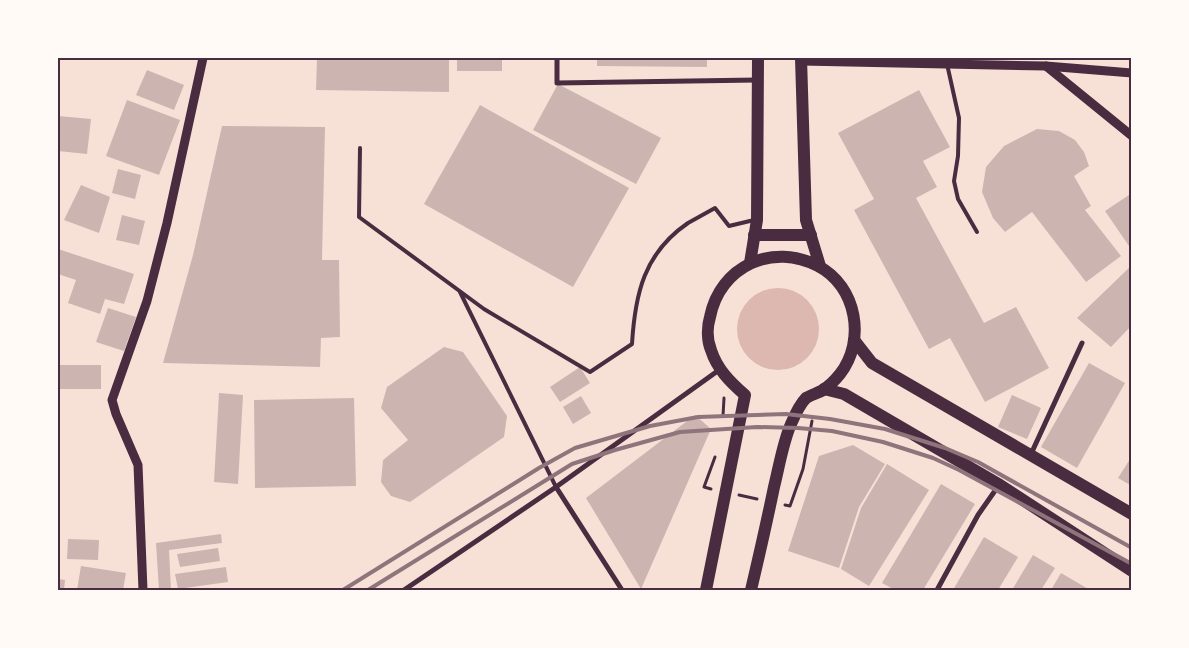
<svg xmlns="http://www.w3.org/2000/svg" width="1189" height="648" viewBox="0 0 1189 648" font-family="'PT Serif',serif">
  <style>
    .water { fill: #dcb8b0 }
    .building { fill: #ccb4b1 }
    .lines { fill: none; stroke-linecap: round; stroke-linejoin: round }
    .path { stroke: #4a2c40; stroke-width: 3 }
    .service { stroke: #4a2c40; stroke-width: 4 }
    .minor { stroke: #4a2c40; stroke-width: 5 }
    .tertiary { stroke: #4a2c40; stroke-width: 9 }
    .primary { stroke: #4a2c40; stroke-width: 12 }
    .rail { stroke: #8f747c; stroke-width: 4 }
    .neatline { fill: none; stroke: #4a2c40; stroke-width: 2 }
  </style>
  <rect width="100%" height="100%" fill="#f7e1d7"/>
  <circle class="water" cx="778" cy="329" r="41"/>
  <g class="building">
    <polygon points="317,58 449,58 449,92 316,90"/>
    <rect x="457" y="58" width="45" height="13"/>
    <polygon points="597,58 707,58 707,67 597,66"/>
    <polygon points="147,70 184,85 174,110 136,95"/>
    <polygon points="558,84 661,138 636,184 533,130"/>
    <polygon points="919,90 950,147 923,161 937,187 916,198 984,323 1016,307 1049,368 985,402 950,338 929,349 854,210 874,199 838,133"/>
    <polygon points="127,100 180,120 159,175 106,156"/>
    <polygon points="480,105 629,188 573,287 424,204"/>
    <polygon points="58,116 91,119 87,154 58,151"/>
    <polygon points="222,126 325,127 322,260 339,260 340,337 321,338 320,367 163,363 193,255"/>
    <polygon points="1037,129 1059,131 1075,140 1084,152 1089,166 1074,176 1091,206 1085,210 1121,256 1086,282 1032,212 1005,232 993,218 982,192 986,167 1004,146"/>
    <polygon points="118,169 141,175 135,199 112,193"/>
    <polygon points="81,185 110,197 99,233 64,220"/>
    <polygon points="1132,193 1132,244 1129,246 1105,211"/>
    <polygon points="122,215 145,221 139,245 116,240"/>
    <polygon points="58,249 134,274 124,304 105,299 100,314 68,303 76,280 58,274"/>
    <polygon points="1132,265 1132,325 1111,347 1077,318"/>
    <polygon points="108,308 136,317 124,351 96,342"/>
    <polygon points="444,347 463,352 507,416 504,437 410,502 391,496 381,482 383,460 408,440 381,408 387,387"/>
    <polygon points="1089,363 1125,383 1077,468 1041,447"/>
    <rect x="58" y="365" width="43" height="24"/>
    <polygon points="580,367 590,383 560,402 550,387"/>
    <polygon points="219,393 243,395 238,484 214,482"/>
    <polygon points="1012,395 1041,408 1027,439 998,427"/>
    <polygon points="581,396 591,413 573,424 563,407"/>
    <polygon points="354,398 356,486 255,488 254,400"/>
    <polygon points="695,415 711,429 641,589 586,498"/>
    <polygon points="58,442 60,442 59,470 58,470"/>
    <polygon points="853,445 885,464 859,507 839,568 788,551 819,456"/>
    <polygon points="1132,456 1132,486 1118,478"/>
    <polygon points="887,464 929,490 869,586 841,569 861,508"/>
    <polygon points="941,484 975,504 923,590 895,590 882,583"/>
    <polygon points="221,534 222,543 169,550 171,590 159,590 156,543"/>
    <polygon points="984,537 1018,557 998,590 953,590"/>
    <polygon points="68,539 99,540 98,560 67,559"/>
    <polygon points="218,548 220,561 180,567 177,554"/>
    <polygon points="1033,555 1055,568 1041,590 1012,590"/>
    <polygon points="81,566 126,573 123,590 77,590"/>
    <polygon points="226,567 228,582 178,589 175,574"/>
    <polygon points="1061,573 1090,590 1051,590"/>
    <polygon points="58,579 65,580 64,590 58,590"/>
  </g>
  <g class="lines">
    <g class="path">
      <polyline points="723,416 724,398"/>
      <polyline points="711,489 704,487 715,457"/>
      <polyline points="739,495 757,499"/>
      <polyline points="785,505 790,506 803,469 812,421"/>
    </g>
    <g class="service">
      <polyline points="947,64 959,118 958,156 954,181 958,199 977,232"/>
      <path d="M 360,148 L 359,217 L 484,309 L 590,372 L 632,344 C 635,294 644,253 688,223 C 697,218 706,213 715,208 L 729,226 L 754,220"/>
      <polyline points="460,292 556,487"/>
    </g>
    <g class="minor">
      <polyline points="557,58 557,83 757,80"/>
      <polyline points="1031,454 1082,343"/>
      <polyline points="556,487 622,590"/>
      <polyline points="404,590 556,487 719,370"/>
      <polyline points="937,590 978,515 999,485"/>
    </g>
    <g class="tertiary">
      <polyline points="801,61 1046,66 1132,73"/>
      <polyline points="1046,66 1132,136"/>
      <polyline points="143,590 138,465 116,414 112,400 147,301 167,223 203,58"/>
    </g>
    <g class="primary">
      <polyline points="801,58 806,220 820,266"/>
      <polyline points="754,235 811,235"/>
      <polyline points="750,263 757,220 758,58"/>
      <polyline points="854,340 872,363 1132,514"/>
      <polyline points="824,389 844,394 1000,485 1132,571"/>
      <path d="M 706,590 L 745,395 C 730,382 717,369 711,350 C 707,340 707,327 710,317 C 720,266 773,242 818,266 C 857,286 866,341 840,374 C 836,379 829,386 823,390 C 818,393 811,395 806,398 C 800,404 794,417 791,424 C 783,442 779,467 774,487 C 767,521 759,556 751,590"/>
    </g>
    <g class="rail">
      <polyline points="343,590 539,468 575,448 650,426 698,417 786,414 830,419 885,429 945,448 978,462 1132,548"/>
      <polyline points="368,590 572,464 615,450 680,432 757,427 798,428 832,431 883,442 933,458 959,470 1132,564"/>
    </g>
  </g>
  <rect width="1189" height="648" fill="none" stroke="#fffaf5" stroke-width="118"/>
  <rect x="59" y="59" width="1071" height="530" class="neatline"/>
</svg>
